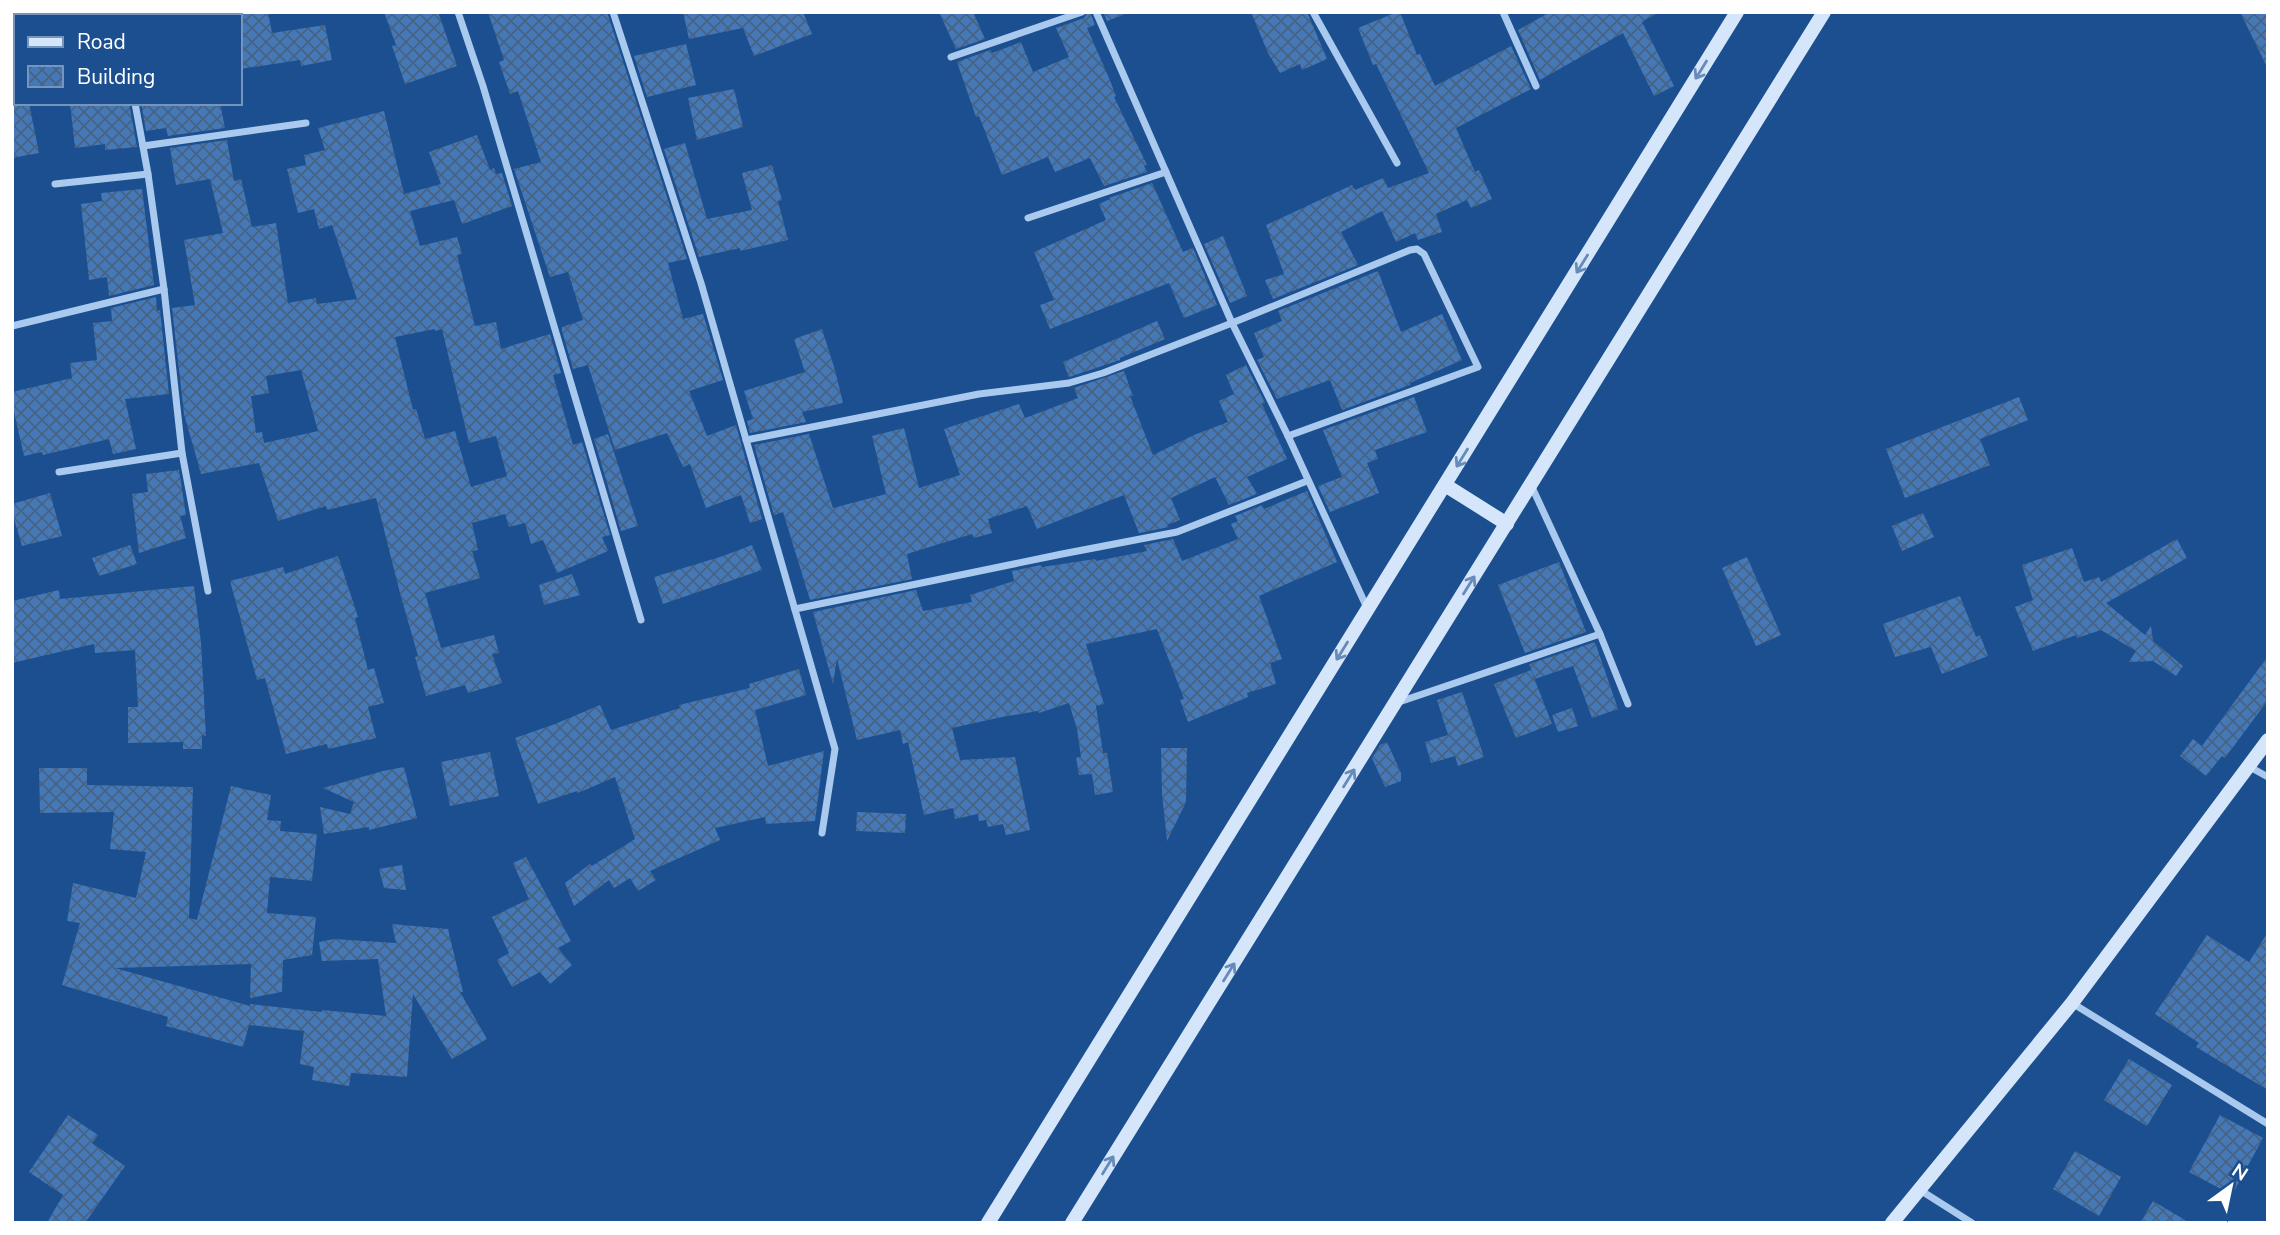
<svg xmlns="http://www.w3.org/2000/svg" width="2280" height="1235" viewBox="0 0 2280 1235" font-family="'Nunito Sans',sans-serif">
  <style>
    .building { fill: url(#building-cross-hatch); fill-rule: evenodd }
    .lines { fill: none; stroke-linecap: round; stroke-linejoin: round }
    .street { stroke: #a9c9ee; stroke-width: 7 }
    .secondary { stroke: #d6e6fa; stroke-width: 14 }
    .oneway { stroke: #668bba }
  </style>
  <defs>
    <pattern id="building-cross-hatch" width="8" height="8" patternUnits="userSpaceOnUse" patternTransform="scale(1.75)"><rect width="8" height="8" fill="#4478b7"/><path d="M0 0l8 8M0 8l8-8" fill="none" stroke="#486282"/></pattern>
  </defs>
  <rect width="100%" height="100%" fill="#1b4f8f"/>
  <g class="building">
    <polygon points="240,12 268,12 272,33 325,25 332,60 301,66 300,60 240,69"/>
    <polygon points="384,12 438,12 457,66 405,84 392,46 396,45"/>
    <polygon points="488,12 607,12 687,259 668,263 683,319 703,314 723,380 689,391 707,436 736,425 762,519 750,523 741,495 706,508 690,464 683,467 667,433 615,450 588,365 573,369 562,331 562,327 583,320 568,272 550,277 514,169 541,162 518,91 510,94 499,62 504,60"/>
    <polygon points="683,12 803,12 812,34 754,56 743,28 689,39"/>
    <polygon points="939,12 973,12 985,39 956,49"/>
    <polygon points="1088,12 1090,12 1095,25 1087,28 1109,78 1116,96 1114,97 1147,165 1144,166 1147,172 1104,186 1090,158 1055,172 1048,157 1002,175 979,116 976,117 957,62 990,50 992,53 1021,42 1033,72 1069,57 1056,28 1084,18"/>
    <polygon points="1103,12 1122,12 1123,15 1107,21"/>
    <polygon points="1251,12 1307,12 1327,59 1302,70 1300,64 1280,73 1268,53"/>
    <polygon points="1397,12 1400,12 1417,55 1420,54 1435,86 1511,46 1531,89 1456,128 1475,172 1479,170 1492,199 1471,208 1467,200 1436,214 1442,232 1418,240 1415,233 1396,242 1382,211 1341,232 1358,265 1273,299 1265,280 1284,274 1266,225 1352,185 1355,190 1383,178 1388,188 1429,173 1376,64 1373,65 1358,28"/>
    <polygon points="1550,12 1659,12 1642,22 1674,86 1654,96 1623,33 1540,80 1518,30"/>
    <polygon points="2240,12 2268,12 2268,69"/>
    <polygon points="686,44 696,85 647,97 634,56"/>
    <polygon points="734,89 743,127 697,140 688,98"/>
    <polygon points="12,103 29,103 39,153 12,158"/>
    <polygon points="70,103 129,103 137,147 105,150 105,144 75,148"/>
    <polygon points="141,103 220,103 225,128 168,136 166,128 146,131"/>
    <path d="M 384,111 L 404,194 L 441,184 L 429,152 L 477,135 L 490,170 L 494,168 L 496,174 L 502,173 L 512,206 L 462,224 L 454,200 L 410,211 L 420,246 L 457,237 L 462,254 L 457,255 L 475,326 L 496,322 L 501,349 L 550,334 L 561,373 L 553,375 L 573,445 L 582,442 L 610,535 L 602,537 L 608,551 L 557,573 L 543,540 L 531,544 L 525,523 L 509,527 L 505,514 L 472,523 L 478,550 L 472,551 L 480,578 L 425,593 L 441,648 L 494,635 L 499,653 L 492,654 L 502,683 L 468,693 L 465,685 L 426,696 L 415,657 L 418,656 L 400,593 L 376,498 L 327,510 L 326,506 L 278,521 L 259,463 L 201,474 L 184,414 L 172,308 L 195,305 L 184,240 L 223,233 L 210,179 L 176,185 L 170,148 L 227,140 L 234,181 L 241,179 L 252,227 L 276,223 L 288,303 L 316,298 L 317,304 L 357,299 L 332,225 L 319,229 L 314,209 L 298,213 L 287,169 L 306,165 L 304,155 L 325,150 L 318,128 ZM 435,329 L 435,331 L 442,329 L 469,443 L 496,436 L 507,476 L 471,487 L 455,431 L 425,439 L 416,409 L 413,410 L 395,337 ZM 301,370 L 318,431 L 264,443 L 262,432 L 256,433 L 251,396 L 269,393 L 266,376 Z"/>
    <polygon points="685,143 707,219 752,210 742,173 772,165 782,200 778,201 788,240 740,251 740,248 699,257 664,149"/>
    <polygon points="1152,183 1183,252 1193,248 1217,305 1184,318 1169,283 1050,329 1040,305 1054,300 1034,252 1106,220 1099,204 1110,199 1109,198"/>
    <polygon points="142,189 154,285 109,296 107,277 89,280 81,204 102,201 101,193"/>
    <polygon points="1223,236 1247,296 1230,303 1204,244"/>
    <polygon points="1378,271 1401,332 1442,314 1462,360 1410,383 1410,385 1342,410 1330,380 1277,399 1257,360 1264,357 1254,333 1282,321 1278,311"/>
    <polygon points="156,297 157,311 160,310 169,394 125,399 136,449 113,454 109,439 43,455 42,452 24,456 12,403 12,392 72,378 70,363 97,360 93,323 112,321 111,308"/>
    <polygon points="1157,321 1165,339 1120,358 1120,360 1069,377 1063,362"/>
    <polygon points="822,329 835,370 843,403 802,412 806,422 750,433 747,421 753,419 744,391 805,372 794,339"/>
    <polygon points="1246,365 1265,403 1262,404 1287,459 1247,477 1257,494 1229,505 1215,477 1171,498 1180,520 1167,525 1169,527 1139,533 1124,495 1037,529 1027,506 988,519 992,533 974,538 972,534 907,554 912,579 810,600 783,512 774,515 754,445 809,434 833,508 886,494 872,436 904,428 919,488 960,475 944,429 1019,404 1025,418 1078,398 1074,388 1124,371 1133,396 1130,396 1153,455 1194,435 1228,422 1219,401 1234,394 1226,375"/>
    <polygon points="1414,397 1427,432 1375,450 1378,459 1367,463 1379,493 1330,512 1318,486 1342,477 1323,430"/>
    <polygon points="2019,397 2028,420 1980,439 1990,465 1905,498 1886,449"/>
    <polygon points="608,434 638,526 621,531 594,439"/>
    <polygon points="179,470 186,515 180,516 186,538 139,553 132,494 148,492 146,474"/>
    <polygon points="1307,491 1337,562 1259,596 1282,659 1270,663 1276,684 1247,693 1248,697 1188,722 1180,700 1184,699 1157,629 1086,644 1104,704 1096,706 1103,753 1107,753 1113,792 1095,795 1092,774 1079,775 1076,757 1081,757 1077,729 1069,703 1039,713 1038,711 1002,717 952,728 960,760 1015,757 1030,830 1006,835 1003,824 988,827 986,820 979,821 978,814 955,819 953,808 924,815 908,742 903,744 900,730 857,740 837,659 833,684 813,612 916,590 923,611 972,602 970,595 1014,581 1012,571 1041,565 1042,567 1095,559 1096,561 1147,551 1144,545 1173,539 1182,561 1238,539 1231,524 1238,521 1235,516 1262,505 1264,509"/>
    <polygon points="50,493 62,536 22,546 12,512 12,504"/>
    <polygon points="1923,513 1934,537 1902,551 1892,526"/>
    <polygon points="2177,539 2187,558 2106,603 2145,635 2151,626 2153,641 2183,666 2176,676 2153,661 2129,662 2136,651 2101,630 2077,638 2076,635 2033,651 2015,607 2033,600 2022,565 2072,548 2084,582 2099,577 2101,582"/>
    <polygon points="130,545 137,564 99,576 92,558"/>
    <polygon points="752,545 762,570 663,604 654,577 723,556"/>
    <polygon points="338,556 358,617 355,618 368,670 374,668 384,703 368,707 376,738 328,749 327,744 286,754 265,678 257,680 230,581 283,567 285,574"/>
    <polygon points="1747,557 1781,635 1756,646 1722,568"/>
    <polygon points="1559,562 1586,632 1525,653 1498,585"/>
    <polygon points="572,574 580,595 544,605 539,585"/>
    <polygon points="194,586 201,642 206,736 202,735 202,749 183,749 183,742 128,743 128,707 138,707 135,650 95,653 94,644 12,663 12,601 59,590 60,599"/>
    <polygon points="1960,596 1976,637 1980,635 1988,656 1942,674 1931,647 1895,657 1883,624"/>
    <polygon points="1595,642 1618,709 1592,718 1573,666 1535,679 1529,664"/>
    <polygon points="2268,656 2268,700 2225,758 2222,756 2206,776 2180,756 2193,739 2202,746"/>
    <polygon points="799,669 806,695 755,710 768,766 824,751 815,821 766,824 765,817 715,828 720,840 650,871 656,880 638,891 630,878 614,888 609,880 574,906 565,883 590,864 592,866 635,839 615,777 578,793 577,791 538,804 515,738 555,724 600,705 611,730 680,708 679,705 750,688 749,684"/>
    <polygon points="1531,670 1552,724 1516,738 1494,684"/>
    <polygon points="1462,692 1484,757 1458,766 1455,756 1431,763 1425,742 1448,735 1437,700"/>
    <polygon points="1572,708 1578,726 1558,732 1552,715"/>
    <polygon points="1387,742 1401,773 1401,781 1385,787 1372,758 1380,745"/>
    <polygon points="1161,748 1187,748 1186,802 1167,841 1162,794"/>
    <polygon points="490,752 499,796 450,806 441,762"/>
    <polygon points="404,767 417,818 369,830 369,827 324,834 320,807 350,814 354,802 323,788 383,771"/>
    <polygon points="39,768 87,768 87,785 193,787 189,918 197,920 231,786 271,795 267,820 281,821 280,831 317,834 312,881 270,877 267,913 316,917 312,955 283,960 282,992 250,998 251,964 115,968 250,1006 250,1004 322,1012 322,1010 386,1016 378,959 322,961 319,942 334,939 396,943 392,924 448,929 463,992 460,992 487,1039 452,1059 413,994 407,1077 351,1073 349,1086 312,1080 314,1067 300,1064 304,1031 249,1025 243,1047 166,1026 168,1017 62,985 80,923 67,921 73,883 136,898 146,852 110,849 114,812 40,813"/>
    <polygon points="857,812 906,814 905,833 856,831"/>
    <polygon points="526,857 571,941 558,948 572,965 550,984 540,972 512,987 497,960 509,953 492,917 529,899 513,863"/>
    <polygon points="402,865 406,890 384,888 379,869"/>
    <polygon points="2268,932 2268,1090 2196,1047 2199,1043 2155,1014 2207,935 2249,962"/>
    <polygon points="2129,1059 2172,1085 2147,1126 2104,1100"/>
    <polygon points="68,1115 98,1135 92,1143 125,1166 85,1223 47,1223 63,1195 29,1172"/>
    <polygon points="2220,1115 2263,1138 2232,1195 2189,1172"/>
    <polygon points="2075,1151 2121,1177 2099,1216 2053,1189"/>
    <polygon points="2153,1201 2190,1223 2140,1223"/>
  </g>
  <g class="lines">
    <g class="street">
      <polyline points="119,12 120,16"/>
      <polyline points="458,12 483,86 641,620"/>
      <polyline points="613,12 701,283 835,749 822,833"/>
      <polyline points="1096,12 1232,323 1288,436 1368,610"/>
      <polyline points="1313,12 1397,163"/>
      <polyline points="1503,12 1536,86"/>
      <polyline points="31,16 48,12"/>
      <polyline points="12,20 16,19"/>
      <polyline points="951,57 1082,12"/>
      <polyline points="135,103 148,174 164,289 182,453 208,591"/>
      <polyline points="143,146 306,123"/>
      <polyline points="55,184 148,174"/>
      <polyline points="1028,218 1166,172"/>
      <polyline points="12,326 164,289"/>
      <polyline points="746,440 979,394 1069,383 1103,373 1232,323 1410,250 1417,249 1424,254 1478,367 1288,436"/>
      <polyline points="59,472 182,453"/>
      <polyline points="1531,485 1600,634 1628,704"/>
      <polyline points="795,609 1062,554 1177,532 1307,481"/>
      <polyline points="1399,702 1600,634"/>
      <polyline points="2248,766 2268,777"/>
      <polyline points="2072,1003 2268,1124"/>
      <polyline points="1920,1190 1972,1223"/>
    </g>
    <g class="secondary">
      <polyline points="1445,485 1507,524"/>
      <polyline points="988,1223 1737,12"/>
      <polyline points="1072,1223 1824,12"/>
      <polyline points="1892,1223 2072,1003 2268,740"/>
    </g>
  </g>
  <defs><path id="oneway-shaft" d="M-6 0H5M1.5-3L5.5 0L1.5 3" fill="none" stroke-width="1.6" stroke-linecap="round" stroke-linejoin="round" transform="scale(1.75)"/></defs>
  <g class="oneway">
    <use href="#oneway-shaft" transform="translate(1701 70) rotate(122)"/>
    <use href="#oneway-shaft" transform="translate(1582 264) rotate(122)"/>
    <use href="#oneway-shaft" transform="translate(1462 458) rotate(122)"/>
    <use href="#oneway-shaft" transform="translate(1469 585) rotate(-58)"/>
    <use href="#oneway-shaft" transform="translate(1342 651) rotate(122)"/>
    <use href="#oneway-shaft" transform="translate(1349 778) rotate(-58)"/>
    <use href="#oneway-shaft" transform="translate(1229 972) rotate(-58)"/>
    <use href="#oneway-shaft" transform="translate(1108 1165) rotate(-58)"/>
  </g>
  <rect width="2280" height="1235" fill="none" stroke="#ffffff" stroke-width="28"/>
  <rect x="14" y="14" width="228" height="91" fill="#1b4f8f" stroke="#7695bc" stroke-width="2"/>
  <rect x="28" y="37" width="35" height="10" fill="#d6e6fa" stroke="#7695bc" stroke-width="2"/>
  <text x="77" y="49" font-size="21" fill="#ffffff">Road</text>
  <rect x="28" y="66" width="35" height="21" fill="url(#building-cross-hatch)" stroke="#7695bc" stroke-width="2"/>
  <text x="77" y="84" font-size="21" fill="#ffffff">Building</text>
  <g transform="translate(2231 1186) rotate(33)" stroke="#1b4f8f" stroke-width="5" paint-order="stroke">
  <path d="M0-5L12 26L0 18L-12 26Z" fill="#ffffff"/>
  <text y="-10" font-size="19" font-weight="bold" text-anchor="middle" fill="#ffffff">N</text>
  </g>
</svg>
